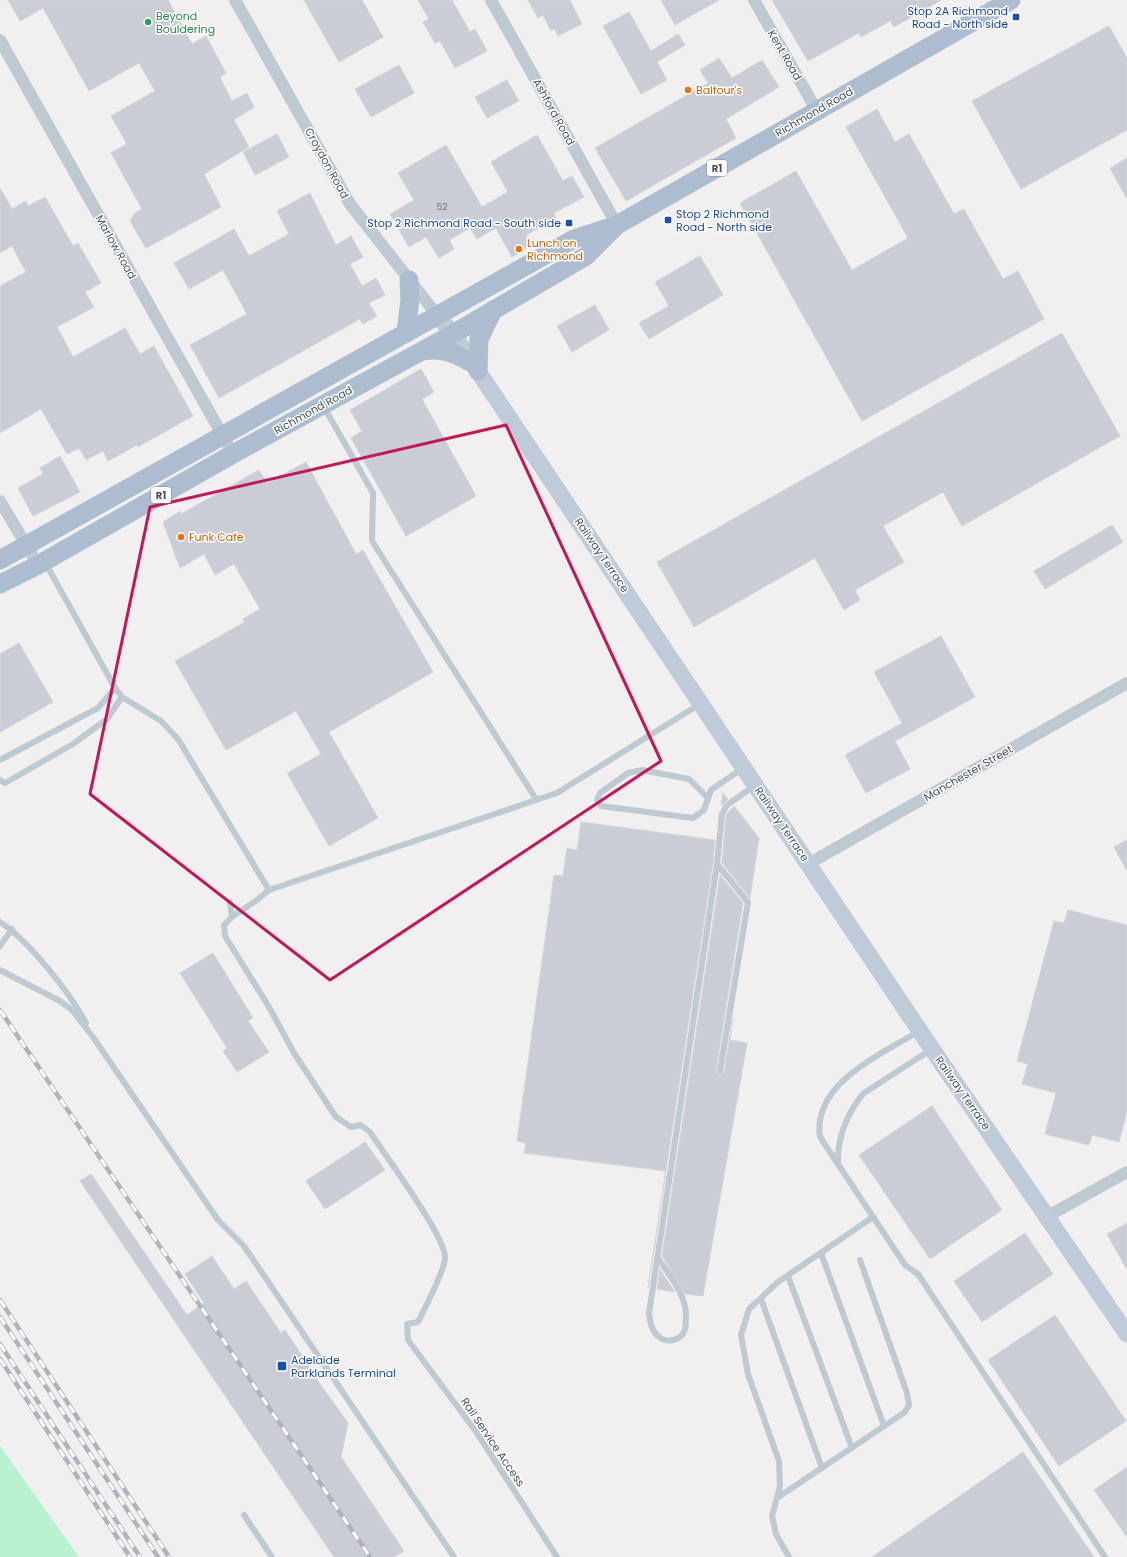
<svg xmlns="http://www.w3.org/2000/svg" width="1127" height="1557" viewBox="0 0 1127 1557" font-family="Poppins,sans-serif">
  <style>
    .green { fill: #baf2d1 }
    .building { fill: #cacdd5; stroke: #d2d5db }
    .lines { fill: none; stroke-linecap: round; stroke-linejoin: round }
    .service { stroke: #bec9d2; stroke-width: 6 }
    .minor { stroke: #bec9d2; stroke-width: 12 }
    .secondary { stroke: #c0cbd9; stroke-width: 17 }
    .primary { stroke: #adbdcf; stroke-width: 19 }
    .rail-casing { stroke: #b0b4ba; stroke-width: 4.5 }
    .rail { stroke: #fff; stroke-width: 3; stroke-dasharray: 9; stroke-linecap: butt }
    .marked { fill: none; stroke: #c2185b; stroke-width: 3; stroke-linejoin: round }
    .transit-dot { fill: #1a4fb4; stroke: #fff; stroke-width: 1.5 }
    .leisure-dot { fill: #2e9e5b; stroke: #fff; stroke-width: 1.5 }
    .food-dot { fill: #e8710a; stroke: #fff; stroke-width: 1.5 }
    .labels { text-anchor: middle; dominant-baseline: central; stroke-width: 3; stroke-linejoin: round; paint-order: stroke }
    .number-label { font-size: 9px; fill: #67707b }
    .shield { fill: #fff; stroke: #7e858e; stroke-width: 1 }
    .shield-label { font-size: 10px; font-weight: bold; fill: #46515d }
    .transit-label { font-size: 11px; fill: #164399; stroke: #fff; text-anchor: end }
    .leisure-label { font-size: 11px; fill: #27864d; stroke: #fff; text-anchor: start }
    .street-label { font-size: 11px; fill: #46515d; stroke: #fff }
    .food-label { font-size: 11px; fill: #c56008; stroke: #fff; text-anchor: start }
  </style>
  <rect width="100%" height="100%" fill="#f1efef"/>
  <polygon class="green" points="0,1446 79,1557 0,1557"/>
  <g class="building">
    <polygon points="8,0 168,0 192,44 206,36 226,73 220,77 232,101 247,93 254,107 234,120 249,147 204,174 221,207 146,248 130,221 134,214 142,209 111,153 127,144 111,116 155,91 139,63 89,91 43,8 20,21"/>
    <polygon points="304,0 362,0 383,37 339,62"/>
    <polygon points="418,0 452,0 470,32 475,29 487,51 455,68 440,41 435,43 423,22 429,19"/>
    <polygon points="528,0 570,0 582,24 558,36 555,29 551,31 543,15 538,18"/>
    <polygon points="661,0 719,0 675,25"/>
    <polygon points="772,0 941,0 894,27 890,21 861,37 859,33 808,61"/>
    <polygon points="629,12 651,51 678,34 685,45 657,62 667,80 641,94 603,26"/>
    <polygon points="1109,26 1127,58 1127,130 1021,189 972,101"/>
    <polygon points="719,58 732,78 762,60 779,87 726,119 736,138 626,201 595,148 708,83 700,70"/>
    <polygon points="399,65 414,93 371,117 355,89"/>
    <polygon points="507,80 519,101 487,118 475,97"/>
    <polygon points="877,109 895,142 909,134 954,214 964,209 1003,279 1018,271 1044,319 862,421 740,203 796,171 852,270 908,238 846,127"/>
    <polygon points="277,134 289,157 255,175 243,152"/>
    <polygon points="537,135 563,181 572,176 584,197 554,213 556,218 526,235 532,245 512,257 496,228 477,239 470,228 449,240 454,249 439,258 426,237 409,247 390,214 414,200 398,173 446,145 482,207 508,192 491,162"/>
    <polygon points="1127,158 1127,199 1110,168"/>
    <polygon points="0,188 12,209 26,201 28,206 45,197 73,246 78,243 101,283 85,292 94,307 57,327 73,357 125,328 140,354 154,346 193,416 138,447 137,445 108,461 103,451 86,460 79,448 67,454 41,409 0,433 0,286 26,272 12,246 0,253"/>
    <polygon points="310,193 336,245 351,236 363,257 350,264 362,286 376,278 385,295 369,303 377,316 363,324 360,319 219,398 190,345 247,314 223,270 189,289 174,263 234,229 249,256 289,234 277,211"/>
    <polygon points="700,256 723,295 649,339 639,323 669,306 655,282"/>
    <polygon points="595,305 609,330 572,352 557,326"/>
    <polygon points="1062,333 1120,436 962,526 943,492 883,526 904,562 855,590 860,600 844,610 815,558 694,627 657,562"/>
    <polygon points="421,369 434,392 422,399 476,496 406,536 351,438 362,431 350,410"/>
    <polygon points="60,456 80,492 33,516 18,488 43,474 40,468"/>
    <polygon points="306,462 356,554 363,550 433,672 329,732 378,818 329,846 287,773 321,754 296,711 226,750 175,661 245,622 243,619 260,609 234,564 215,575 204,554 180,568 163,522 180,511 181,514 259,470 267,483"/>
    <polygon points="1112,525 1123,542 1045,589 1034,571"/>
    <polygon points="941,636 975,697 895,741 910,769 866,793 845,755 902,723 874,672"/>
    <polygon points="19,643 53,702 0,732 0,654"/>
    <polygon points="723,793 728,799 721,806"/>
    <polygon points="734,806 759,838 750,898 722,863 726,815"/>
    <polygon points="581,822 715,840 713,863 648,1288 666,1171 524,1153 526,1143 517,1141 554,875 563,876 567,848 577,850"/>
    <polygon points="1127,840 1127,871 1114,847"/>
    <polygon points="720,875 743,903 716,1070 717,1074 721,1075 724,1072 733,1018 730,1040 747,1043 703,1296 685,1294 662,1256"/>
    <polygon points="1068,910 1127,925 1127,1111 1119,1142 1092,1135 1089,1145 1045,1134 1056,1093 1022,1084 1028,1064 1017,1061 1054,921 1064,923"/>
    <polygon points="213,953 253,1018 248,1021 269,1052 237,1072 223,1051 227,1048 180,973"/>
    <polygon points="932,1106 1002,1210 930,1259 859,1155"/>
    <polygon points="365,1142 385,1170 325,1209 306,1181"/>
    <polygon points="91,1174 187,1315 204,1303 185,1274 212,1256 234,1289 246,1281 281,1333 285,1330 309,1366 308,1367 348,1423 341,1457 404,1551 394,1557 334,1557 80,1181"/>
    <polygon points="1127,1223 1127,1270 1107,1234"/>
    <polygon points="1025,1233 1053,1274 982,1322 954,1281"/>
    <polygon points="660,1269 667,1280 675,1292 657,1289"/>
    <polygon points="1055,1315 1126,1421 1059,1466 988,1360"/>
    <polygon points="1023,1452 1094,1557 872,1557"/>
    <polygon points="1127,1467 1127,1537 1094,1490"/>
  </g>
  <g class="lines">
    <g class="service">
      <polyline points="324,407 373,493 372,541 536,799"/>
      <polyline points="46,564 115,688 122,697 161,721 178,739 269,890 557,793 700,704"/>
      <polyline points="0,760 98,708 115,688"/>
      <polyline points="0,780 5,783 73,744 107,719 122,697"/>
      <polyline points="707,797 689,779 642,770 628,773 600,793 597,800 601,806 693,818 704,810 711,790 743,768"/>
      <polyline points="717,864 748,902 720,1071"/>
      <path d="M 230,902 L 232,917 L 224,925 L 225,936 L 269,1007 L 294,1053 L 336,1117 L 351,1127 L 361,1125 L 370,1132 C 385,1155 445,1236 445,1257 C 446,1268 424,1310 418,1322 L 407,1324 L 408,1340 L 477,1433 L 557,1557"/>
      <polyline points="232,917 257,900 269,890"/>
      <path d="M 0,922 C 29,941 70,993 86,1023"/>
      <polyline points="0,946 12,929"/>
      <polyline points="0,970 60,1001 72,1010 93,1037 218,1220 244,1246 454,1557"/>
      <path d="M 919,1031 C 881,1055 812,1083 820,1137 L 905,1265 L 918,1274 L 1105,1557"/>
      <path d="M 838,1162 C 837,1138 848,1111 864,1093 L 932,1049"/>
      <polyline points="821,1253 884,1426"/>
      <path d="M 658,1258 C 668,1274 685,1293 686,1313 C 686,1318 686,1324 685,1329 C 682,1341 666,1344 658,1336 C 651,1330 650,1321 649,1313 L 717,864 L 722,814 L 727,805 L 754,786"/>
      <polyline points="788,1276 852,1448"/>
      <polyline points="761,1299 822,1468"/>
      <polyline points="777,1498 905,1412 909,1405 907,1393 860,1260"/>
      <polyline points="244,1515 272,1557"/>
      <polyline points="789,1557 776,1534 772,1516 780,1486 779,1461 748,1374 741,1335 749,1309 778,1282 873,1217"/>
    </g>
    <g class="minor">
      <polyline points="235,0 350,204 437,315"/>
      <polyline points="491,0 617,225"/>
      <polyline points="754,0 817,111"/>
      <polyline points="0,40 233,454"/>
      <polyline points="0,501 38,565"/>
      <polyline points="808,864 1127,683"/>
      <polyline points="1048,1216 1127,1172"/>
    </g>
    <polyline class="secondary" points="437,315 453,334 932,1049 1127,1334"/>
    <g class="primary">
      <polyline points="406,333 410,299 409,280"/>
      <path d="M 423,351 C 442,347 456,354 472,363"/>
      <polyline points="478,371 479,339 493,310"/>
      <polyline points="0,560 574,239 617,225 1011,0"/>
      <polyline points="0,584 38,565 233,454 453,334 586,256 615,227"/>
    </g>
    <g class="rail-casing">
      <g id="rail">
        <polyline points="0,1010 370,1557"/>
        <polyline points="0,1300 169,1557"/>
        <polyline points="0,1317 158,1557"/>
        <polyline points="0,1344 140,1557"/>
        <polyline points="0,1359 130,1557"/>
      </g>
    </g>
    <use href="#rail" class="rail"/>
  </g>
  <path class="marked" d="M 506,425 L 661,761 L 330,980 L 90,794 L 150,507 Z"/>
  <g class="transit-dot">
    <rect x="1012" y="13" width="8" height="8" rx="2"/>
    <rect x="664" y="216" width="8" height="8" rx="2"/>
    <rect x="565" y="219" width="8" height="8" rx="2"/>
    <rect x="277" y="1361" width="10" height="10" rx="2"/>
  </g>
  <circle class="leisure-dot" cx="148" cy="22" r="4"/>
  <g class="food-dot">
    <circle cx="688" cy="90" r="4"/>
    <circle cx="519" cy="249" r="4"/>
    <circle cx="181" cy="537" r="4"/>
  </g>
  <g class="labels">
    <g class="number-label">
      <text x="442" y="207">52</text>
    </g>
    <g class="shield">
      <rect x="707" y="160" width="20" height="16" rx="3"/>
      <rect x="151" y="487" width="20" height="16" rx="3"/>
    </g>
    <g class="shield-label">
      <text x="717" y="168">R1</text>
      <text x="161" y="495">R1</text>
    </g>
    <g class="transit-label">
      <text x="1008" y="11">Stop 2A Richmond<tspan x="1008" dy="13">Road - North side</tspan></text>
      <text x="676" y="214" text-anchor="start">Stop 2 Richmond<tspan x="676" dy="13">Road - North side</tspan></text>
      <text x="561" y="223">Stop 2 Richmond Road - South side</text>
      <text x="291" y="1360" text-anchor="start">Adelaide<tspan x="291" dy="13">Parklands Terminal</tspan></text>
    </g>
    <g class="leisure-label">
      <text x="156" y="16">Beyond<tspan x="156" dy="13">Bouldering</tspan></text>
    </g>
    <g class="street-label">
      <text transform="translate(785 55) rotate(60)">Kent Road</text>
      <text transform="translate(554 112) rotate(61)">Ashford Road</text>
      <text transform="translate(814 112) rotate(-30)">Richmond Road</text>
      <text transform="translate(327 163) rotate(61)">Croydon Road</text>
      <text transform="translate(116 247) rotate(61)">Marlow Road</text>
      <text transform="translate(313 410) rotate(-29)">Richmond Road</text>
      <text transform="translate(602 555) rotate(56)">Railway Terrace</text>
      <text transform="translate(968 773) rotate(-30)">Manchester Street</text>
      <text transform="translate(782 824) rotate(56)">Railway Terrace</text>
      <text transform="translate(963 1093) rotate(55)">Railway Terrace</text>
      <text transform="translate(493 1442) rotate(56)">Rail Service Access</text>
    </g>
    <g class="food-label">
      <text x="696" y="90">Balfour's</text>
      <text x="527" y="243">Lunch on<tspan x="527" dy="13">Richmond</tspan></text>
      <text x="189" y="537">Funk Cafe</text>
    </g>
  </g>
</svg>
